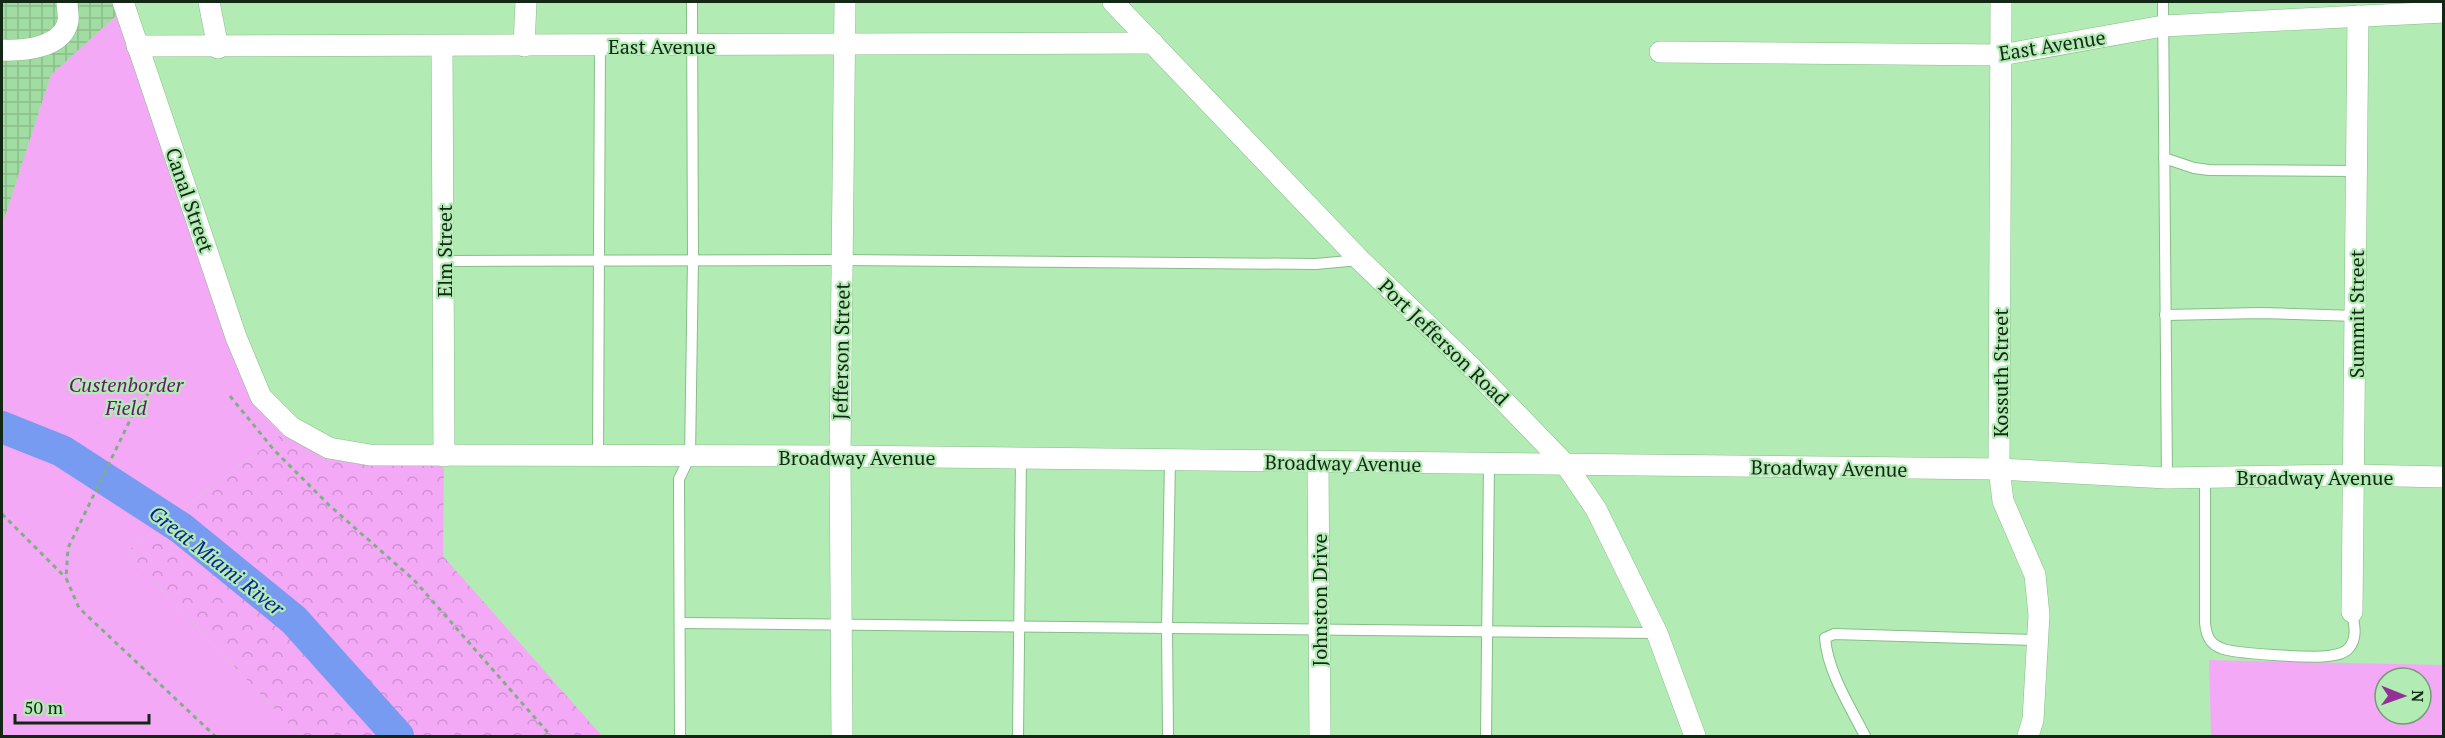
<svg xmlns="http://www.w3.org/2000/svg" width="2445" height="738" viewBox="0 0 2445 738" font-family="'PT Serif',serif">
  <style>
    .industrial { fill: url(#industrial-grid) }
    .green { fill: #f4a9f7; fill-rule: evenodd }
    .forest { fill: url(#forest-crowns) }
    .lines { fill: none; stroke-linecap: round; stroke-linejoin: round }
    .river { stroke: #779bf0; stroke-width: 32 }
    .service-casing { stroke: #86bd88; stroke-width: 12 }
    .minor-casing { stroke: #86bd88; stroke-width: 22 }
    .path { stroke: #81af83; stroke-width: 3; stroke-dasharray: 4.5 4.5; stroke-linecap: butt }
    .service { stroke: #fff; stroke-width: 10 }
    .minor { stroke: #fff; stroke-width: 21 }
    .labels { text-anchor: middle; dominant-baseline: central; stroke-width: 4.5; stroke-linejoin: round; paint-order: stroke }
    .street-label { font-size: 20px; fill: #122814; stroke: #b3ebb4 }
    .park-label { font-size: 20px; font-style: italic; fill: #68156d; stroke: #b3ebb4 }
    .water-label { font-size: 21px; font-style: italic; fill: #091f9a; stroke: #b3ebb4 }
  </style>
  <defs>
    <pattern id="industrial-grid" width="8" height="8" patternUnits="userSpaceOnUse" patternTransform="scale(1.5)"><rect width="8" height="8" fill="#a1dda3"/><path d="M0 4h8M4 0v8" fill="none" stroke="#8abe8b"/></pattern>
    <pattern id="forest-crowns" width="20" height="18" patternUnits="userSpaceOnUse" patternTransform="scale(1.5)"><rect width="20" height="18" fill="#f4a9f7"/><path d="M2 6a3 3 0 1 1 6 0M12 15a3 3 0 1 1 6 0" fill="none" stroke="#d091d3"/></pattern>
  </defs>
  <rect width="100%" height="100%" fill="#b3ebb4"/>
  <polygon class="industrial" points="2,2 123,2 125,8 51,75 2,226"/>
  <g class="green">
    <polygon points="125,8 236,337 291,427 126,552 300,736 2,736 2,226 51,75"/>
    <path d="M 2209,660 L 2443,665 L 2443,736 L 2211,736 ZM 2385,678 L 2421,678 L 2421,714 L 2385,714 Z"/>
  </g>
  <polygon class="forest" points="291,427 329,448 444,456 443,556 602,736 300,736 126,552"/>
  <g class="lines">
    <polyline class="river" points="2,427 62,451 181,528 294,620 398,736"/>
    <g class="service-casing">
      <g id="service">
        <polyline points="2163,2 2167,478"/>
        <polyline points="2164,158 2194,168 2209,170 2357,171"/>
        <polyline points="444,261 842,260 1316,264 1359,260"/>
        <polyline points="2165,315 2261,313 2356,316"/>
        <polyline points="598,456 600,46"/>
        <path d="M 2205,478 L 2205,623 C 2206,634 2209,644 2221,648 C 2233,654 2313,658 2328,656 C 2335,655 2344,654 2349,648 C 2358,637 2354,624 2352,612"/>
        <polyline points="680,623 1657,633"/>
        <polyline points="680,736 679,479 690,456 693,260 692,2"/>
        <polyline points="1018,736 1021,458"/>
        <polyline points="1168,736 1167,628 1170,460"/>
        <polyline points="1486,736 1489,464"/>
        <path d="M 1865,736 C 1850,706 1828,673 1825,638 L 1834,634 L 2037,640"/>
      </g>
    </g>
    <g class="minor-casing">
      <g id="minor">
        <polyline points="123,2 236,337 261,397 291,427 329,448 370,455 840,456 1999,469 2167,478 2355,475 2444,477"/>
        <polyline points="209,2 218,48"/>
        <polyline points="1113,2 1360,260 1472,368 1566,465 1596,509 1657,633 1695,736"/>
        <polyline points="2001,2 1999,469 2003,501 2035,575 2039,615 2033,720 2028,736"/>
        <polyline points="137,46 1153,43"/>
        <polyline points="442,46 444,456"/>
        <polyline points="524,46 526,2"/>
        <path d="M 2,50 C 23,51 63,48 68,21 C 69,15 67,8 67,2"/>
        <polyline points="1660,52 2001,55 2163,26 2444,12"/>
        <polyline points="1318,463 1320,736"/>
        <polyline points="2352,612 2358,16"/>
        <polyline points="842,736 840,456 845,2"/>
      </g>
    </g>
    <g class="path">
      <polyline points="155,385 134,412 68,548 66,578 79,608 215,736"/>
      <polyline points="230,396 274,450 330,506 414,580 551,736"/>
      <polyline points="2,514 66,578"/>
    </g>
    <use href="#service" class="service"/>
    <use href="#minor" class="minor"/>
  </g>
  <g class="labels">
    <g class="street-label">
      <text transform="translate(2052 45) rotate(-9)">East Avenue</text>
      <text x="662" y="46">East Avenue</text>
      <text transform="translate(190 200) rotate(71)">Canal Street</text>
      <text transform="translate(444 251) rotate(-90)">Elm Street</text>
      <text transform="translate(2356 314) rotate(-90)">Summit Street</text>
      <text transform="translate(1444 342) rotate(44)">Port Jefferson Road</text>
      <text transform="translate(841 351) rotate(-89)">Jefferson Street</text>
      <text transform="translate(2000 373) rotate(-90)">Kossuth Street</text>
      <text x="857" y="457">Broadway Avenue</text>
      <text transform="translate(1343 463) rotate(1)">Broadway Avenue</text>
      <text transform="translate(1829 468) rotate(1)">Broadway Avenue</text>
      <text x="2315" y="477">Broadway Avenue</text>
      <text transform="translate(1319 600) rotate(-90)">Johnston Drive</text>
    </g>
    <g class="park-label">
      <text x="126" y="384">Custenborder<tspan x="126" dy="23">Field</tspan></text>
    </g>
    <g class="water-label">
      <text transform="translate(217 560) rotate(38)">Great Miami River</text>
    </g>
  </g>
  <rect width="2445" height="738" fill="none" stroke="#122814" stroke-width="6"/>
  <g transform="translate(2403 696) rotate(91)"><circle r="28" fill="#b3ebb4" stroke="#739d74" stroke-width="1.5"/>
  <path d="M0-4.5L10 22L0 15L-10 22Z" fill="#933199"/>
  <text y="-9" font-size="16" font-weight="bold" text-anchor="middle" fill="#122814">N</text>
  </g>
  <path d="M15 714v9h134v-9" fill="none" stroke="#122814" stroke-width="3"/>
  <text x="24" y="714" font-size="18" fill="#122814" stroke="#b3ebb4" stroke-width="4.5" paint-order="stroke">50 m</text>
</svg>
